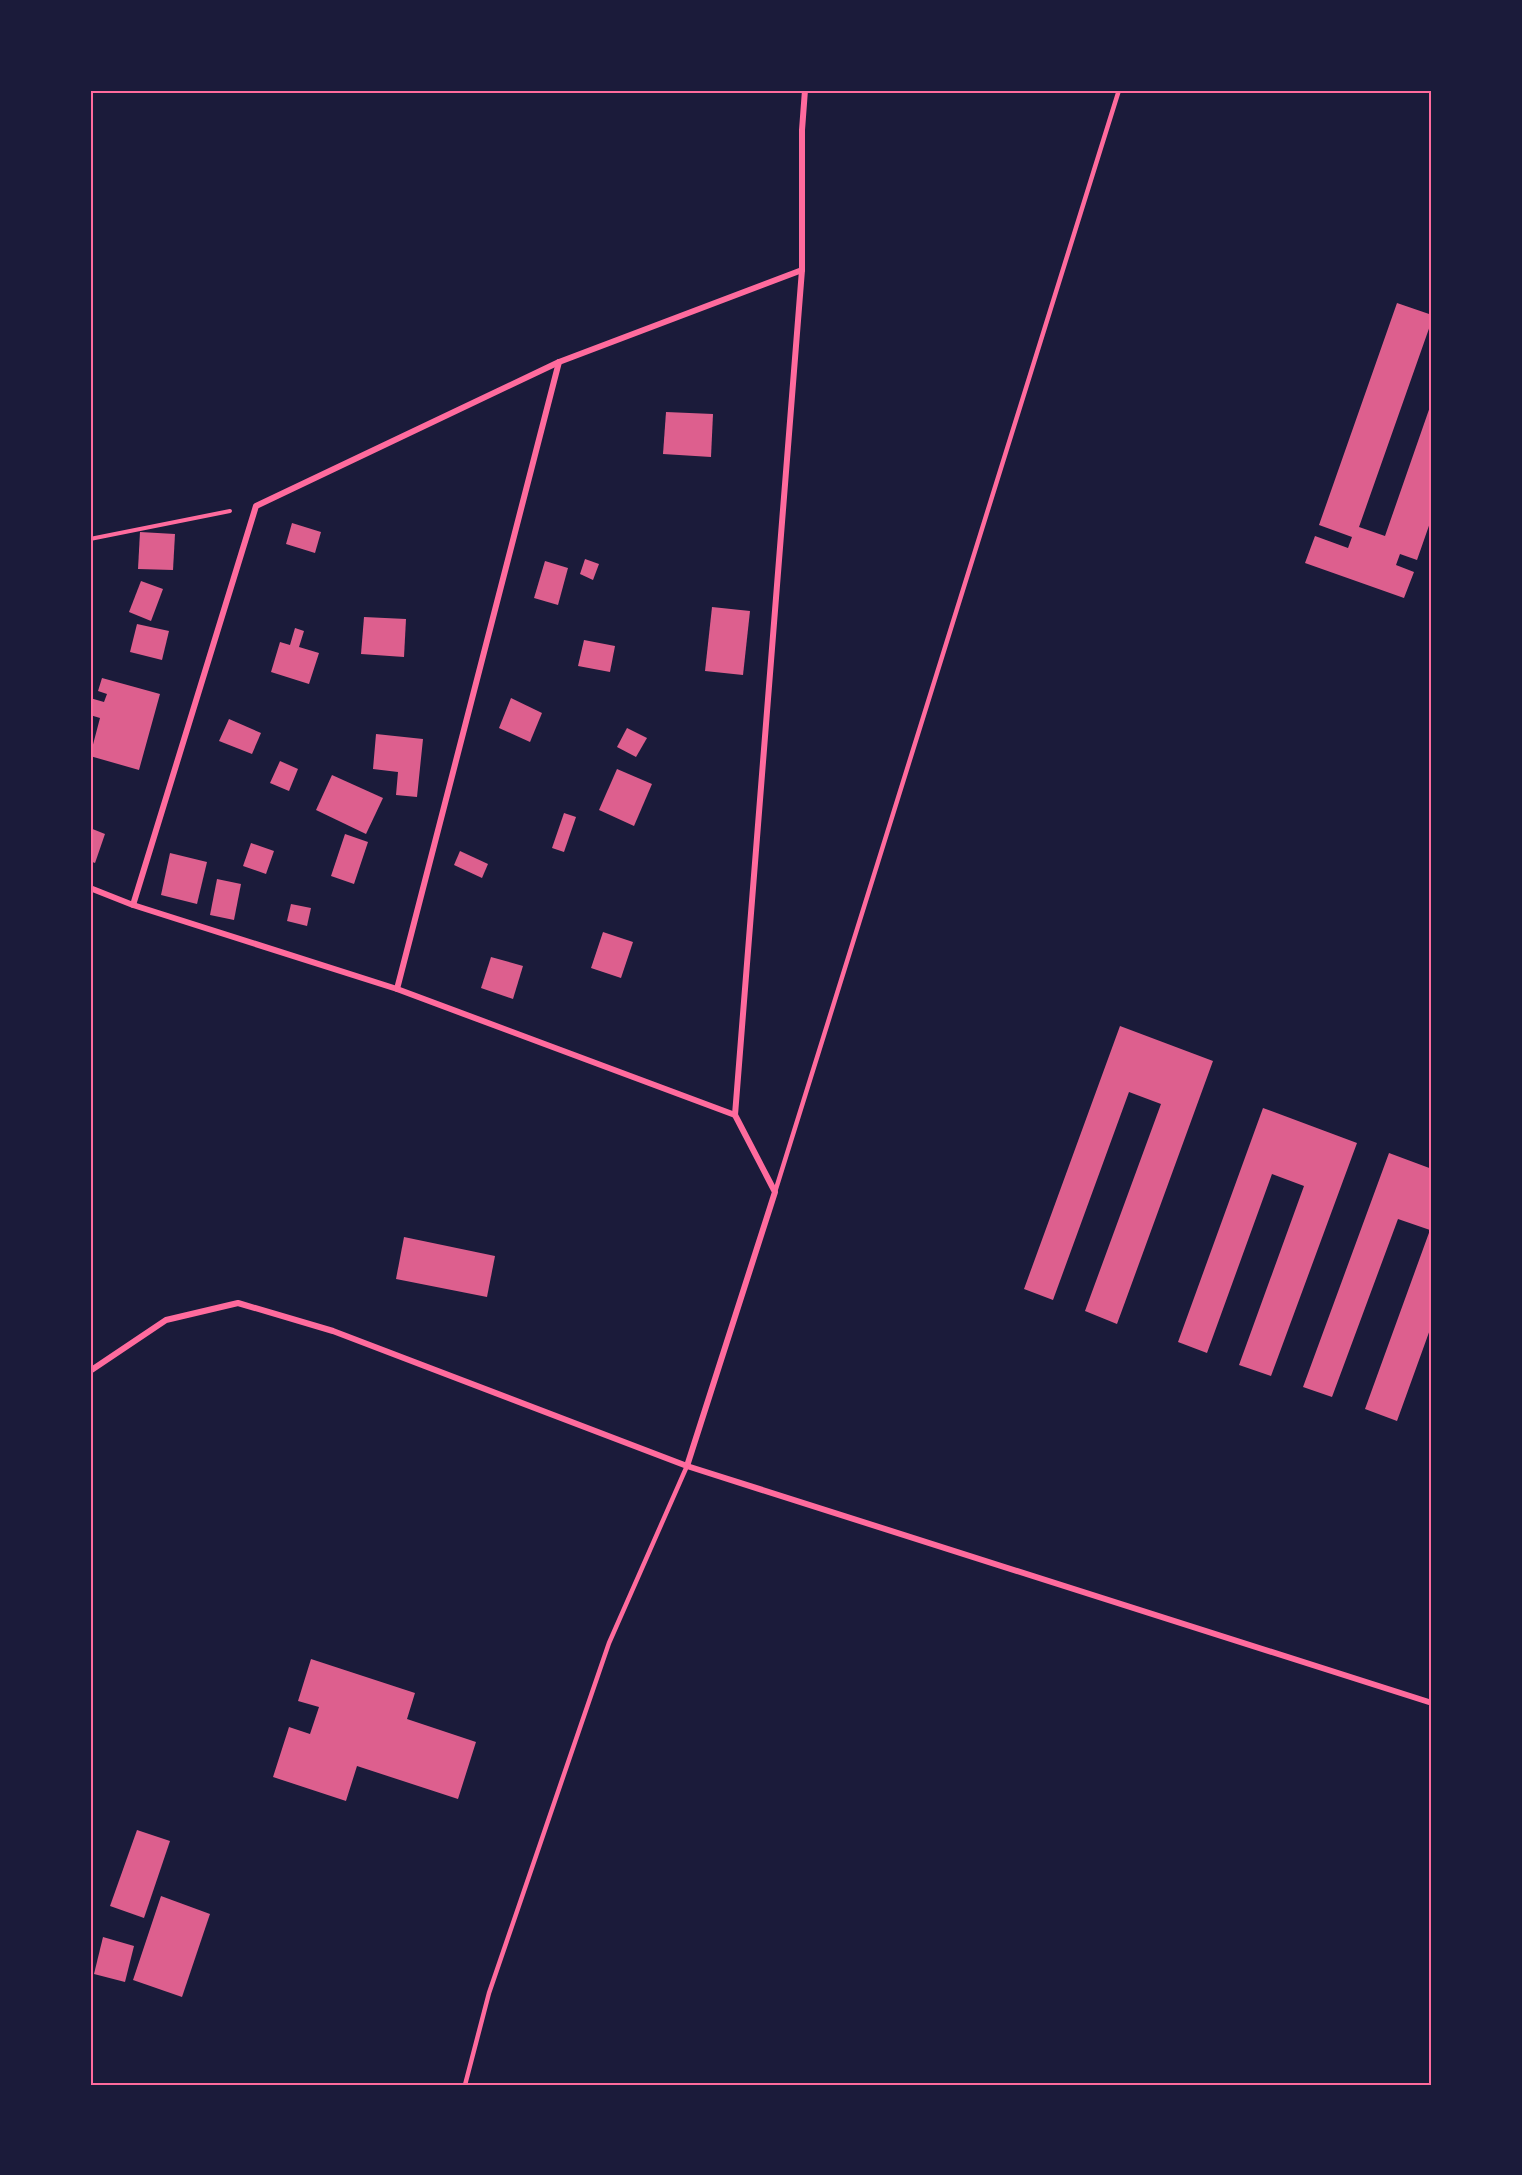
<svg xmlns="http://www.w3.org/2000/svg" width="1522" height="2175" viewBox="0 0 1522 2175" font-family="'IBM Plex Sans',sans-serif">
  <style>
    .building { fill: #dd5f8e }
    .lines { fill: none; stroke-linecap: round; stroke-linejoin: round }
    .path { stroke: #ff6b9d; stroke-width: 4 }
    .service { stroke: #ff6b9d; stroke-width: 4.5 }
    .minor { stroke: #ff6b9d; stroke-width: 6 }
    .neatline { fill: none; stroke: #ff6b9d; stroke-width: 2 }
  </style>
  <rect width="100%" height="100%" fill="#1b1b3a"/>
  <g class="building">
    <polygon points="1397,303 1432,315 1432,320 1359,527 1385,536 1432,401 1432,517 1417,560 1400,554 1396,565 1414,572 1404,598 1305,563 1315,536 1348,548 1352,537 1319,525"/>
    <polygon points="666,412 713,414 711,457 663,454"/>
    <polygon points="292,523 321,532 315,553 286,544"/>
    <polygon points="140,532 175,534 173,570 138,569"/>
    <polygon points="585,559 599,564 593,580 580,574"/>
    <polygon points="545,561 568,568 558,605 534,598"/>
    <polygon points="141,581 163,589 151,621 129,612"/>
    <polygon points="712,607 750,611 743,675 705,671"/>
    <polygon points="364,617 406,619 404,657 361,654"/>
    <polygon points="137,624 169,631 162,660 130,652"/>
    <polygon points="295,628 304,631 299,647 319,653 309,684 271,672 280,642 290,645"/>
    <polygon points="584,640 615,646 610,672 578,666"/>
    <polygon points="102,678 160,694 139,770 90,756 100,718 90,715 90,698 104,702 107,694 98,691"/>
    <polygon points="511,698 542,713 530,742 499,728"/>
    <polygon points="229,719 261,733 252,754 219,741"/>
    <polygon points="627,728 647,738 636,757 617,747"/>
    <polygon points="376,734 423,739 417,797 396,795 398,772 373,769"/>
    <polygon points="280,761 298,769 289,791 270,783"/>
    <polygon points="617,769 652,784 634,826 599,810"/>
    <polygon points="332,775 383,798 366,834 316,810"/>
    <polygon points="564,813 576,817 564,852 552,848"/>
    <polygon points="90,828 105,834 95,863 90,861"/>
    <polygon points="345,834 368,842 354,884 331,876"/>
    <polygon points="251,843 274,851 266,874 243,866"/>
    <polygon points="460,851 488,864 482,878 454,865"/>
    <polygon points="170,853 207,862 197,904 161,895"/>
    <polygon points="217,879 241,884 234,920 210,915"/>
    <polygon points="291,904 311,908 307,926 287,921"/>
    <polygon points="603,932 633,942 621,978 591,968"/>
    <polygon points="491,957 523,966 513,999 481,988"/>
    <polygon points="1120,1026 1213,1061 1117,1324 1085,1311 1161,1104 1129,1092 1053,1300 1024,1289"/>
    <polygon points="1263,1108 1357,1143 1271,1376 1239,1365 1304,1186 1272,1174 1207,1353 1178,1342"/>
    <polygon points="1389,1153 1432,1169 1432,1324 1397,1421 1365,1409 1430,1230 1398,1219 1332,1397 1303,1387"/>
    <polygon points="404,1237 495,1256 487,1297 396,1279"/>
    <polygon points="311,1659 415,1693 407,1719 476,1742 458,1799 357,1766 346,1801 273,1777 289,1727 310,1734 319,1707 298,1701"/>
    <polygon points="137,1830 170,1841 144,1918 110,1906"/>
    <polygon points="161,1896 210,1914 182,1997 133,1980"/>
    <polygon points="103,1937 134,1946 125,1982 94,1974"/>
  </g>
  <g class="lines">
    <polyline class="path" points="90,539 230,511"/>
    <g class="service">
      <polyline points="775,1192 1119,90"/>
      <polyline points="465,2085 489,1993 609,1643 687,1466"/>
    </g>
    <g class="minor">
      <polyline points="90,888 133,905 397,989 735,1115 775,1192 687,1466"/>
      <polyline points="133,905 256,506 559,362 802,270"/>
      <polyline points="397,989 559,362"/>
      <polyline points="735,1115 802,270 802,130 805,90"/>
      <polyline points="90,1371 166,1320 238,1303 333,1331 687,1466 1432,1703"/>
    </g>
  </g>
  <rect width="1522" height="2175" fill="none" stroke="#1b1b3a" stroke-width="183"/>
  <rect x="92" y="92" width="1338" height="1992" class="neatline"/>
</svg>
